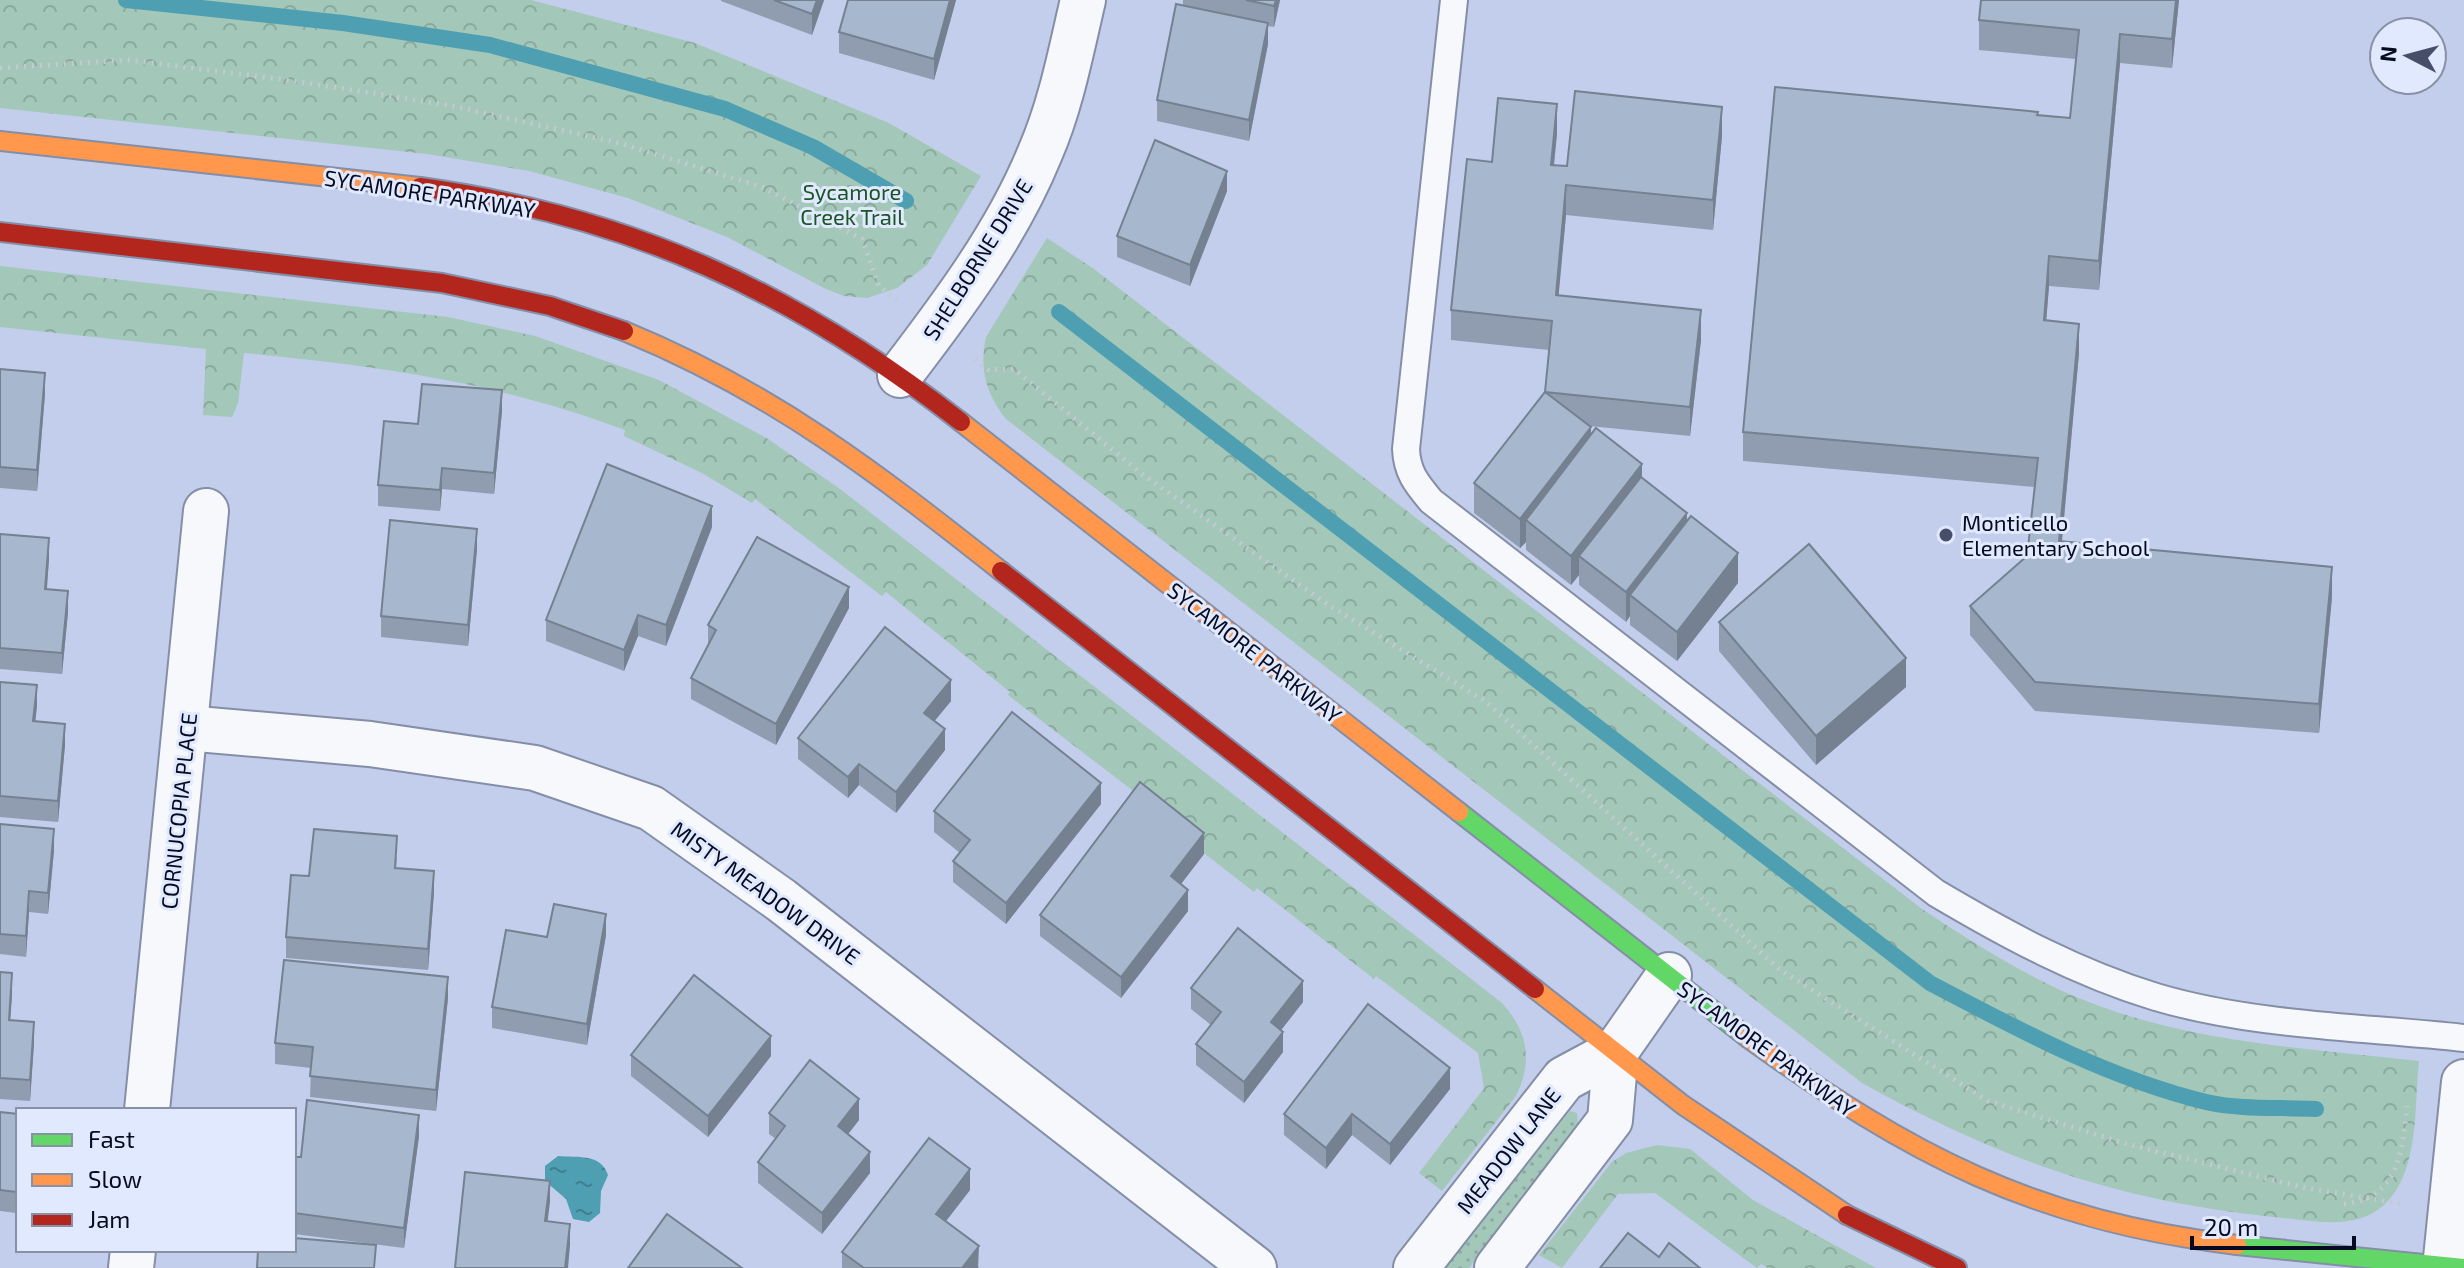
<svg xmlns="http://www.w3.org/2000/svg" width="2464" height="1268" viewBox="0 0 2464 1268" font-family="'Exo 2',sans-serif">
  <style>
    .grass { fill: url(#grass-dots) }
    .park { fill: url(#park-crowns) }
    .water { fill: url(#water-ripples) }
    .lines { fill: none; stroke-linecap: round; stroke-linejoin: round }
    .stream { stroke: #4e9fb1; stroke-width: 16 }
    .lane-casing { stroke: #848ea6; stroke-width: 30 }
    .street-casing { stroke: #848ea6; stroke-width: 48 }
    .fast-casing { stroke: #848ea6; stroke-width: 22 }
    .slow-casing { stroke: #848ea6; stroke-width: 22 }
    .jam-casing { stroke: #848ea6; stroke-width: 22 }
    .path { stroke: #c5c9d2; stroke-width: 5; stroke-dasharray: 2 6; stroke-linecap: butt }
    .lane { stroke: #f6f8fc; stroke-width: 26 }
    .street { stroke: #f6f8fc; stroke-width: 44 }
    .fast { stroke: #63d668; stroke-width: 18 }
    .slow { stroke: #ff974d; stroke-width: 18 }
    .jam { stroke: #b3261e; stroke-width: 18 }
    .wall { fill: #909db1 }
    .shaded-wall { fill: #758090 }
    .building { fill: #a7b7ce; stroke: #758090; stroke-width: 2 }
    .poi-dot { fill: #474f68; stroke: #e0e9fd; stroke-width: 3 }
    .labels { text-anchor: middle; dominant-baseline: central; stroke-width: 6; stroke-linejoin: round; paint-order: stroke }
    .park-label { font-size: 22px; fill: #195525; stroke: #e0e9fd }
    .street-label { font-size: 22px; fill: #050b22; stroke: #e0e9fd }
    .poi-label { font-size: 22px; fill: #050b22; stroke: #e0e9fd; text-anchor: start }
  </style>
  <defs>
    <pattern id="grass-dots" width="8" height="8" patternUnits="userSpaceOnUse" patternTransform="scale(2)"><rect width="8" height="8" fill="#a3c7b8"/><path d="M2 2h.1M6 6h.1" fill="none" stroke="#8baa9e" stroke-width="1.8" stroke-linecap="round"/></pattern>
    <pattern id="park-crowns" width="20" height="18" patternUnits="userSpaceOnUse" patternTransform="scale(2)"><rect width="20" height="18" fill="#a3c7b8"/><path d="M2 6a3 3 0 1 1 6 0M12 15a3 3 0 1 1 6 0" fill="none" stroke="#8baa9e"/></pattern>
    <pattern id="water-ripples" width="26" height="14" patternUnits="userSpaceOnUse" patternTransform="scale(2)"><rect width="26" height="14" fill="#4e9fb1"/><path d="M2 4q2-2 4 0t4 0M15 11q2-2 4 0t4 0" fill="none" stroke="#3f8090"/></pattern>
  </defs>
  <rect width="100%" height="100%" fill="#c2ceeb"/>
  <polygon class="grass" points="1570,1111 1577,1113 1578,1126 1469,1268 1445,1268"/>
  <g class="park">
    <polygon points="0,0 531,0 695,43 889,123 981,176 927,265 897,288 867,298 844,296 826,289 727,237 628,198 529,171 427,154 0,108"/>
    <path d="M 1047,238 L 1094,269 L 1922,909 C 1969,940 2017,971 2069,994 C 2179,1042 2302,1048 2419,1061 C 2414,1107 2420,1171 2384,1205 C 2354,1232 2309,1220 2273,1217 C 2114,1200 2002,1160 1862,1083 L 1006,419 C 986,394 979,369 986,337 Z"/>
    <path d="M 0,266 L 448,317 L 535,336 L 659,380 L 768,439 L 840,489 L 1502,1003 C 1528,1032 1533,1061 1516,1096 L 1442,1191 L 1419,1173 L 1484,1088 L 1478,1053 L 1376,976 L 1374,979 L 1257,888 L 1254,892 L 1133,798 L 1136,793 L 1008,695 L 1010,692 L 886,592 L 882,596 L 755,499 L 752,503 L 702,473 L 624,436 L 625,430 C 498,382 378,366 244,353 L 238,403 L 232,417 L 203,415 L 206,349 L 0,327 Z"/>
    <polygon points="1657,1145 1690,1149 1753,1200 1876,1268 1768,1268 1761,1264 1757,1268 1655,1193 1618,1194 1562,1268 1539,1255 1612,1162 1626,1153"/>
  </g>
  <path class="water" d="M 558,1156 C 577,1158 601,1153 608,1175 L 601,1191 L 600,1213 L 589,1222 L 573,1219 L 566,1199 L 545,1181 L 545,1166 Z"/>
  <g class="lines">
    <g class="stream">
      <polyline points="126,0 343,23 490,45 725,109 813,147 906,201"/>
      <path d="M 1059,312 L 1930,983 C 2019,1030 2108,1078 2206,1102 C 2240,1110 2281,1107 2316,1109"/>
    </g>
    <g class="lane-casing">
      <path id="lane" d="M 1454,0 L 1406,449 C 1407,472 1416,483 1431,501 L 1936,893 C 2007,935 2077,973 2156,997 C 2254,1026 2363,1027 2464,1038"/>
    </g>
    <g class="street-casing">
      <g id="street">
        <path d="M 900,375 C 952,307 1007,234 1040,153 C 1061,105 1071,51 1083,0"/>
        <polyline points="186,728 370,744 535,768 651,808 781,900 1254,1268"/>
        <polyline points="147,1110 206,511"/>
        <polyline points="131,1268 133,1250"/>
        <polyline points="1416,1268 1564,1079 1616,1051 1669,975"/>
        <polyline points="1497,1268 1610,1120 1616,1051"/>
        <polyline points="2445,1268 2464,1082"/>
      </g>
    </g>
    <g class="fast-casing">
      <g id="fast">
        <polyline points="1459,812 1748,1038"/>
        <polyline points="2237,1245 2464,1268"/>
      </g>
    </g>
    <g class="slow-casing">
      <g id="slow">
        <polyline points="0,141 420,187"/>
        <path d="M 624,331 C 773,392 877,473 1001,571"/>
        <polyline points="961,422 1459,812"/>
        <polyline points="1535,989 1683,1105 1847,1215"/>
        <path d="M 1748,1038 C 1910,1155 2035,1221 2237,1245"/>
      </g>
    </g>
    <g class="jam-casing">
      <g id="jam">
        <path d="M 420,187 C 631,216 794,292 961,422"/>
        <polyline points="0,232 442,283 550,306 624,331"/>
        <polyline points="1001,571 1535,989"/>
        <polyline points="1847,1215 1957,1268"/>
      </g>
    </g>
    <g class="path">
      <polyline points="0,68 127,60 295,81 453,106 619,143 762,187 862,239 879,286 897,300"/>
      <polyline points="975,359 989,370 1014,369 1142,474 1327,604 1485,701 1779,969 1988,1101 2127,1144 2306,1188 2403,1204"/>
      <path d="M 2344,1204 C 2400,1197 2402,1152 2407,1106"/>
    </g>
    <use href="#lane" class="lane"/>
    <use href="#street" class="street"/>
    <use href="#fast" class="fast"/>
    <use href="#slow" class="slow"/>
    <use href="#jam" class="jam"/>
  </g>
  <g class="wall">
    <polygon points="721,0 824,0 812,35 721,1"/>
    <polygon points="848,0 956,0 934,80 839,53 839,32"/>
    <polygon points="1183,0 1280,0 1274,27 1268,26 1268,44 1249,141 1157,121 1157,100 1183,5"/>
    <polygon points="1981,0 2179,0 2172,68 2120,63 2099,290 2049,286 2046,320 2079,353 2062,542 2332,597 2319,733 2035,711 1970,635 1970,606 2027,556 2035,487 1743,461 1743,432 2038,115 2070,118 2076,59 1979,50 1979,20"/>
    <polygon points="1557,133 1554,165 1567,166 1722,136 1713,230 1566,215 1558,295 1701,340 1690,436 1589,426 1591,434 1642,478 1687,522 1738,583 1677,661 1630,625 1630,616 1626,622 1579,585 1579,575 1571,585 1526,550 1526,542 1520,548 1474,513 1474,483 1545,392 1549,350 1451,340 1451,310 1492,162"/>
    <polygon points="1227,191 1190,286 1117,257 1117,236"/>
    <polygon points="0,369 45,394 37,491 0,488"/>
    <polygon points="502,411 494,494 442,489 440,511 378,506 378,485 418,424"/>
    <polygon points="712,527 666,646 638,636 624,671 546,641 546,620"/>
    <polygon points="0,534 49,559 47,589 68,612 62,674 0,669"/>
    <polygon points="477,549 468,646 381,637 381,616"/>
    <polygon points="849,608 776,745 691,699 691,678 708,646 708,625"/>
    <polygon points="1719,622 1906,687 1816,765 1719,651"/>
    <polygon points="0,682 37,706 35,721 65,745 58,822 0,817"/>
    <polygon points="951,701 934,721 945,750 896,813 859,785 848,798 798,759 798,738"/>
    <polygon points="1101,804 1006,924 953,882 953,861 960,853 934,832 934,811"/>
    <polygon points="0,824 54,850 48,914 29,912 26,957 0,954"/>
    <polygon points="1204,854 1181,884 1188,911 1121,998 1040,936 1040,915"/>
    <polygon points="397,857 396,868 434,892 428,970 286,958 286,937 309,876"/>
    <polygon points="606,935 587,1045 492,1028 492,1007 547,937"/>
    <polygon points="0,972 12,994 10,1020 34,1043 30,1101 0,1099"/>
    <polygon points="1191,988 1303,1002 1281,1030 1283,1052 1244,1103 1196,1065 1196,1044 1211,1025 1191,1009"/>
    <polygon points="448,998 436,1111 310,1097 311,1068 275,1064 275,1043"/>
    <polygon points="631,1055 771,1056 708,1137 631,1076"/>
    <polygon points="1450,1089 1390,1165 1352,1135 1326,1169 1284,1135 1284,1114"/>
    <polygon points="0,1112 18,1114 16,1213 0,1211"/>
    <polygon points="769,1113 859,1120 848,1134 870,1173 822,1234 758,1183 758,1162 776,1139 769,1134"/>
    <polygon points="419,1136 404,1248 294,1234 294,1157 301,1157"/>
    <polygon points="970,1190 946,1221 979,1267 978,1268 842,1268 842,1252"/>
  </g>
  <g class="shaded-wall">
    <polygon points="817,0 824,0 812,35 812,14"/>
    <polygon points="950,0 956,0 934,80 934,59"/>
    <polygon points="1276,0 1280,0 1274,27 1274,6"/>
    <polygon points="2176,0 2179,0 2172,68 2172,39"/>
    <polygon points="1268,23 1268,44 1249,141 1249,120"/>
    <polygon points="2120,34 2120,63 2099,290 2099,261"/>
    <polygon points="1557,104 1557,133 1551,194 1551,165"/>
    <polygon points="1722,107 1722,136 1713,230 1713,200"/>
    <polygon points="1227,171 1227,191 1190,286 1190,265"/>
    <polygon points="1566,185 1566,215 1556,324 1556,295"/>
    <polygon points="2049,256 2049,286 2044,349 2044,320"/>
    <polygon points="1701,310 1701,340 1690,436 1690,407"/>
    <polygon points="2079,324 2079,353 2059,571 2059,541"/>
    <polygon points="45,373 45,394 37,491 37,470"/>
    <polygon points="502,390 502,411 494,494 494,473"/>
    <polygon points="1591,427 1591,457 1526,520 1526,542 1520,548 1520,519"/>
    <polygon points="1642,464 1642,493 1579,556 1579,575 1571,585 1571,556"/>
    <polygon points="442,468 442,489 440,511 440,490"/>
    <polygon points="712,506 712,527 666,646 666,625"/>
    <polygon points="1687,513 1687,542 1630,595 1630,616 1626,622 1626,592"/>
    <polygon points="477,529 477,549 468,646 468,625"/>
    <polygon points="49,538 49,559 45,610 45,589"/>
    <polygon points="1738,553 1738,583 1677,661 1677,632"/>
    <polygon points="2332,567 2332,597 2319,733 2319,704"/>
    <polygon points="849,587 849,608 776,745 776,724"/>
    <polygon points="68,591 68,612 62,674 62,653"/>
    <polygon points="638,615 638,636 624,671 624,650"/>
    <polygon points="1906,658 1906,687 1816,765 1816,736"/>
    <polygon points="951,680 951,701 924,734 924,713"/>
    <polygon points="37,685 37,706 33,742 33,721"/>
    <polygon points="65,724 65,745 58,822 58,801"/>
    <polygon points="945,729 945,750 896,813 896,792"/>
    <polygon points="859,764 859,785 848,798 848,777"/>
    <polygon points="1101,783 1101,804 1006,924 1006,903"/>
    <polygon points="54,829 54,850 48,914 48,893"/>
    <polygon points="1204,833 1204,854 1171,897 1171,876"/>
    <polygon points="434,871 434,892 428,970 428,949"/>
    <polygon points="1188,890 1188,911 1121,998 1121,977"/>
    <polygon points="29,891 29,912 26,957 26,936"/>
    <polygon points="606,914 606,935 587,1045 587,1024"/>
    <polygon points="12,973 12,994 9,1041 9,1020"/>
    <polygon points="448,977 448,998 436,1111 436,1090"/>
    <polygon points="1303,981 1303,1002 1271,1043 1271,1022"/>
    <polygon points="34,1022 34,1043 30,1101 30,1080"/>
    <polygon points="1283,1032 1283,1052 1244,1103 1244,1082"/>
    <polygon points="771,1036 771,1056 708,1137 708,1116"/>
    <polygon points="1450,1068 1450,1089 1390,1165 1390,1144"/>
    <polygon points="859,1099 859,1120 838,1147 838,1126"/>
    <polygon points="1352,1114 1352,1135 1326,1169 1326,1148"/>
    <polygon points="419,1115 419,1136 404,1248 404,1228"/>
    <polygon points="870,1152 870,1173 822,1234 822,1213"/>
    <polygon points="18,1167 18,1188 16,1213 16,1192"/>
    <polygon points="970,1169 970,1190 936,1234 936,1214"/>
    <polygon points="550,1181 550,1202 545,1242 545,1221"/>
    <polygon points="570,1224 570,1245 568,1268 565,1268"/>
    <polygon points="979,1246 978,1268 962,1268"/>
  </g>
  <g class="building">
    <polygon points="774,0 817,0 812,14"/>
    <polygon points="848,0 950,0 934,59 839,32"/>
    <polygon points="1246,0 1276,0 1274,6"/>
    <polygon points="1981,0 2176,0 2172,39 2120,34 2099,261 2049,256 2044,320 2079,324 2059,541 2332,567 2319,704 2035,682 1970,606 2027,556 2038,458 1743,432 1775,87 2038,112 2037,115 2070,118 2079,30 1979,20"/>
    <polygon points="1176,4 1268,23 1249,120 1157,100"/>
    <polygon points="1575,91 1722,107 1713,200 1566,185 1556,295 1701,310 1690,407 1545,392 1552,321 1451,310 1467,159 1492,162 1498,98 1557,104 1551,165 1567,166"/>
    <polygon points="1155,140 1227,171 1190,265 1117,236"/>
    <polygon points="0,369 45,373 37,470 0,467"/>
    <polygon points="422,384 502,390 494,473 442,468 440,490 378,485 384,421 418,424"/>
    <polygon points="1545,392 1591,427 1520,519 1474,483"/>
    <polygon points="1596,428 1642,464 1571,556 1526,520"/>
    <polygon points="607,464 712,506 666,625 638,615 624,650 546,620"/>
    <polygon points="1641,477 1687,513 1626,592 1579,556"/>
    <polygon points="1691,516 1738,553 1677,632 1630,595"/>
    <polygon points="390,520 477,529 468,625 381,616"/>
    <polygon points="0,534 49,538 45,589 68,591 62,653 0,648"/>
    <polygon points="757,537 849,587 776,724 691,678 716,630 708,625"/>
    <polygon points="1809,544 1906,658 1816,736 1719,622"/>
    <polygon points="885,627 951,680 924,713 945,729 896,792 859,764 848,777 798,738"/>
    <polygon points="0,682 37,685 33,721 65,724 58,801 0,796"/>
    <polygon points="1012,712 1101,783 1006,903 953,861 970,840 934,811"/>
    <polygon points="1140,782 1204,833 1171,876 1188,890 1121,977 1040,915"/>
    <polygon points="0,824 54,829 48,893 29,891 26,936 0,934"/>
    <polygon points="314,829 397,836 395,868 434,871 428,949 286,937 291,875 309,876"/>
    <polygon points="554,904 606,914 587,1024 492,1007 506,930 547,937"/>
    <polygon points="1238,928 1303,981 1271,1022 1283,1032 1244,1082 1196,1044 1221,1012 1191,988"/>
    <polygon points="284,960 448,977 436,1090 310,1076 313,1047 275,1043"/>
    <polygon points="0,972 12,973 9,1020 34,1022 30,1080 0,1078"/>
    <polygon points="694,975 771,1036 708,1116 631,1055"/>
    <polygon points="1368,1004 1450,1068 1390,1144 1352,1114 1326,1148 1284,1114"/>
    <polygon points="810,1060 859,1099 838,1126 870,1152 822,1213 758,1162 785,1126 769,1113"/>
    <polygon points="307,1100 419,1115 404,1228 294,1213 294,1157 301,1157"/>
    <polygon points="0,1112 18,1114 18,1167 16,1192 0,1190"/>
    <polygon points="929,1138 970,1169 936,1214 979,1246 962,1268 864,1268 842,1252"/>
    <polygon points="465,1172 550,1181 545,1221 570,1224 565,1268 455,1268"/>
    <polygon points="667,1214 742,1268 628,1268"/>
    <polygon points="1628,1233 1659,1257 1669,1243 1700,1268 1600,1268"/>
    <polygon points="294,1238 376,1245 374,1268 257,1268 258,1250 294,1250"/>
  </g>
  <circle class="poi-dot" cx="1946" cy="535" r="8"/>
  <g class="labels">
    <g class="park-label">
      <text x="852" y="191">Sycamore<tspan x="852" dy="25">Creek Trail</tspan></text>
    </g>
    <g class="street-label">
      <text transform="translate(430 193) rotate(9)">SYCAMORE PARKWAY</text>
      <text transform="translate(977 259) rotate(-58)">SHELBORNE DRIVE</text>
      <text transform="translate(1255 652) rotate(38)">SYCAMORE PARKWAY</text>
      <text transform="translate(178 811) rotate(-84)">CORNUCOPIA PLACE</text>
      <text transform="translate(766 892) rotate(36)">MISTY MEADOW DRIVE</text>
      <text transform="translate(1767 1048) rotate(36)">SYCAMORE PARKWAY</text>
      <text transform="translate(1508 1150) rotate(-52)">MEADOW LANE</text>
    </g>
    <g class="poi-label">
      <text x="1962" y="522">Monticello<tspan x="1962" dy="25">Elementary School</tspan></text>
    </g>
  </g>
  <rect x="16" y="1108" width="280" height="144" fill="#e0e9fd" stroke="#8890a5" stroke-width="2"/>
  <rect x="32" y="1134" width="40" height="12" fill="#63d668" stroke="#8890a5" stroke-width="2"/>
  <text x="88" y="1148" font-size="24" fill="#050b22">Fast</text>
  <rect x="32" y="1174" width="40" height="12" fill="#ff974d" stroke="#8890a5" stroke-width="2"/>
  <text x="88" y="1188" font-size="24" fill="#050b22">Slow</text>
  <rect x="32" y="1214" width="40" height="12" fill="#b3261e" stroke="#8890a5" stroke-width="2"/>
  <text x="88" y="1228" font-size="24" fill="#050b22">Jam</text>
  <g transform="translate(2408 56) rotate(276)"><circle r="38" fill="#e0e9fd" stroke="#8890a5" stroke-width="2"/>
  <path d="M0-6L14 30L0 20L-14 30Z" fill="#474f68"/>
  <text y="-12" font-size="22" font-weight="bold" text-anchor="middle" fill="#050b22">N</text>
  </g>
  <path d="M2192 1236v12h162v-12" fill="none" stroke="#050b22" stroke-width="4"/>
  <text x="2204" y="1236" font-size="24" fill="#050b22" stroke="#e0e9fd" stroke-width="6" paint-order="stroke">20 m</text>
</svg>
